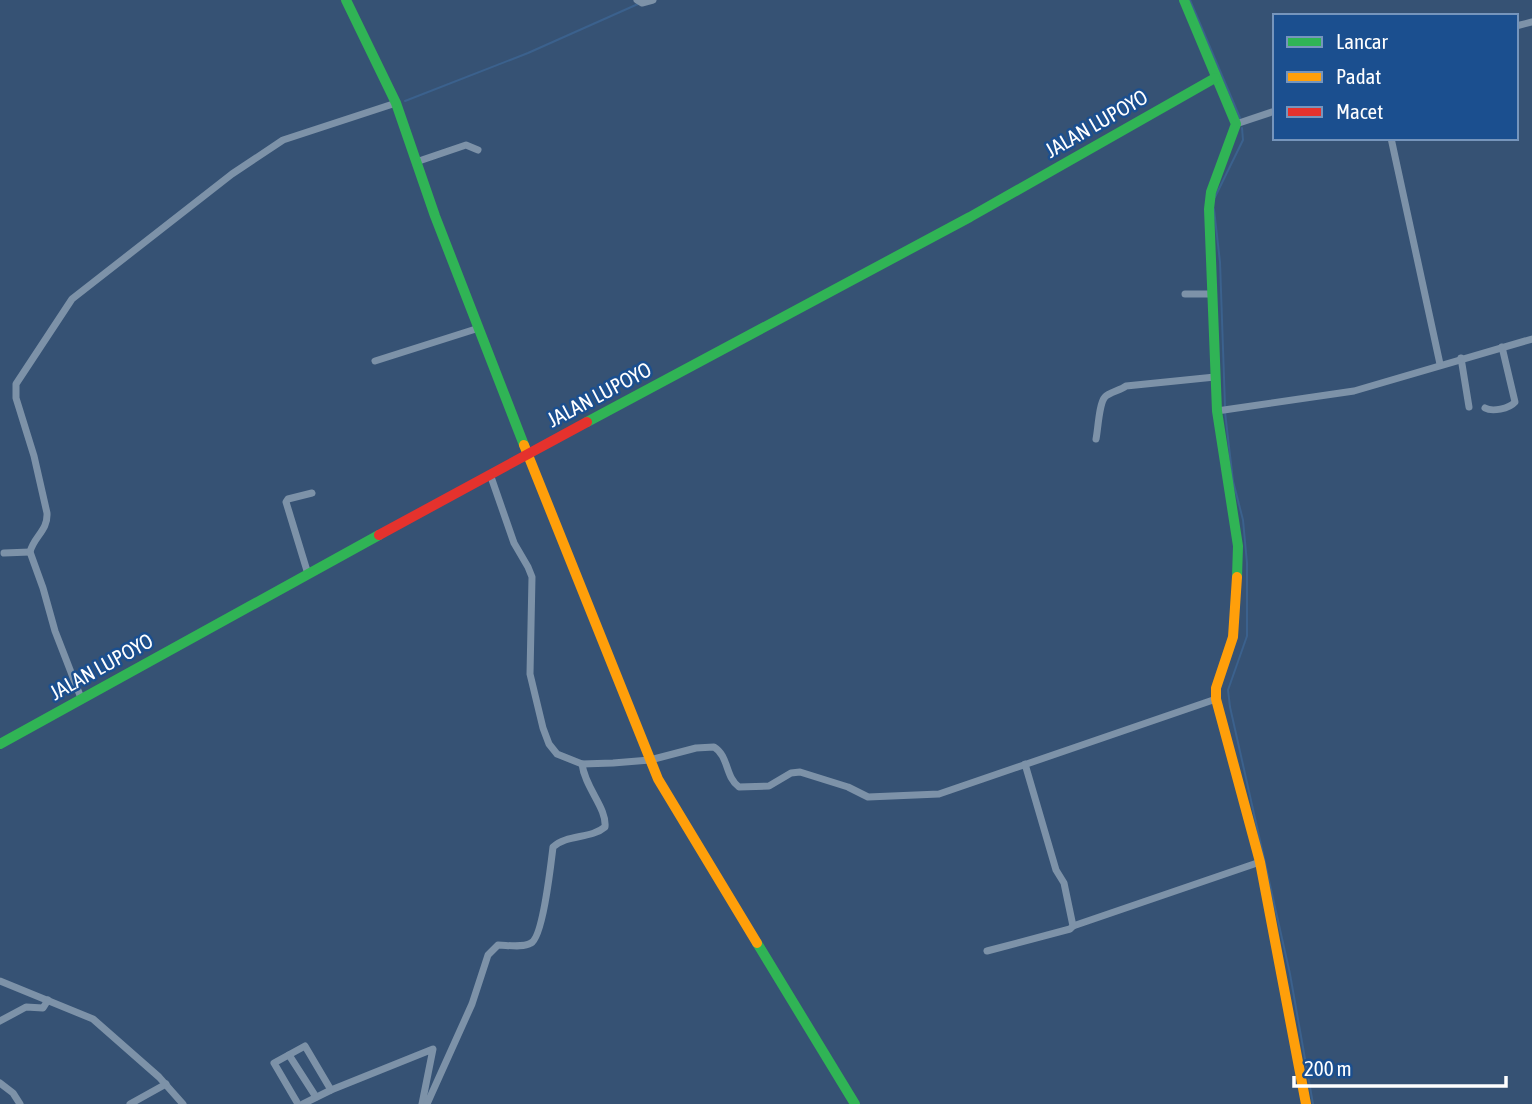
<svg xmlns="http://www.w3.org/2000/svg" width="1532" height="1104" viewBox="0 0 1532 1104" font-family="'Asap Condensed',sans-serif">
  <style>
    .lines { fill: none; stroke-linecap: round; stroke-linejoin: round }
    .stream { stroke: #3b618d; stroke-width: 2 }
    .street { stroke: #7d92a8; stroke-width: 7 }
    .fast { stroke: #30b455; stroke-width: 10 }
    .slow { stroke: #ff9f0a; stroke-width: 10 }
    .jam { stroke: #e5322d; stroke-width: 10 }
    .labels { text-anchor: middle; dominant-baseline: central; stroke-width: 5; stroke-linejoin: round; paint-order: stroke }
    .street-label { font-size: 21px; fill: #fff; stroke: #1b4f8f }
  </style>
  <rect width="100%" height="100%" fill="#365274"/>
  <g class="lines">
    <g class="stream">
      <polyline points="1190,0 1240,118"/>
      <polyline points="405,101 528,53 638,4"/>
      <polyline points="1215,197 1243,140 1242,128"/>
      <polyline points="1214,209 1220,262 1225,406"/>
      <polyline points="1225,412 1233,481 1243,520 1247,563 1247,636 1228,690 1230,707 1290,974 1313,1104"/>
    </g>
    <g class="street">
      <polyline points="637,0 642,3 653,0"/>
      <polyline points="1516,26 1532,22"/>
      <polyline points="1236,124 1275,111"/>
      <polyline points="1391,138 1440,364"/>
      <polyline points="416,162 466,145 478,150"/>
      <polyline points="1185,294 1213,294"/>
      <polyline points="1461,358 1469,407"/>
      <polyline points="375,361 479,328"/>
      <path d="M 1485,408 C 1492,412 1509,409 1515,402 L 1502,347"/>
      <polyline points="1217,411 1354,391 1532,339"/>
      <path d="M 1096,439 C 1098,430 1099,403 1105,397 C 1108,393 1121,390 1126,386 L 1215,377"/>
      <path d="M 490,474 L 514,543 L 528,567 L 532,577 L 530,674 L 543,728 L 549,744 L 557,754 L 582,764 L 613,763 L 650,760 L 696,748 L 714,747 C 729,756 725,777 739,787 L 769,786 L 791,773 L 800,772 L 848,787 L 868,797 L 939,794 L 1216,699"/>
      <polyline points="4,553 30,552"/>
      <polyline points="308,574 286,502 288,499 312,493"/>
      <path d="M 81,698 L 55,631 L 43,588 L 30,552 C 34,536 48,531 47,513 L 34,456 L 16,398 L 16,384 L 72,299 L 232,174 L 283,140 L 396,103"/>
      <polyline points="1073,926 1260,862"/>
      <polyline points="987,951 1070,929 1073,926 1064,883 1056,870 1025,764"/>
      <polyline points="0,981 93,1019 159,1077 183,1104"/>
      <polyline points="0,1021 26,1007 43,1008 48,1000"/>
      <polyline points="289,1055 316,1097"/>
      <polyline points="0,1083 13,1093 20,1104"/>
      <polyline points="130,1104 166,1084"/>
      <polyline points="298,1104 274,1063 305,1046 331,1090"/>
      <polyline points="303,1104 331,1090 433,1049 422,1104"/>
      <path d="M 427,1104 L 472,1004 L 488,955 L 498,945 C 507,945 523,948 531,943 C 543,937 551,863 553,847 C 567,834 591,839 605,827 C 607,808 585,788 582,764"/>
    </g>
    <g class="fast">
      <polyline points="346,0 396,103 435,216 524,445"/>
      <polyline points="1184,0 1236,124 1211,192 1209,209 1217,411 1238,546 1237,577"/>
      <polyline points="587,422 970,217 1215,78"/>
      <polyline points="0,744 379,535"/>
      <polyline points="757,943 855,1104"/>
    </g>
    <g class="slow">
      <polyline points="524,445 658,779 757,943"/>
      <polyline points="1237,577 1233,637 1216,688 1216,699 1260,862 1306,1104"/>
    </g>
    <polyline class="jam" points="379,535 587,422"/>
  </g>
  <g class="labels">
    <g class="street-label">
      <text transform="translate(1096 123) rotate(-30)">JALAN LUPOYO</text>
      <text transform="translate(599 394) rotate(-28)">JALAN LUPOYO</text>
      <text transform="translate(101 666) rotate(-29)">JALAN LUPOYO</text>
    </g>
  </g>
  <rect x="1273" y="14" width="245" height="126" fill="#1b4f8f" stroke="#7695bc" stroke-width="2"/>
  <rect x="1287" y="37" width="35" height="10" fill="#30b455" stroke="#7695bc" stroke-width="2"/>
  <text x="1336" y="49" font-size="21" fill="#ffffff">Lancar</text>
  <rect x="1287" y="72" width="35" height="10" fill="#ff9f0a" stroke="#7695bc" stroke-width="2"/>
  <text x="1336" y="84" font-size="21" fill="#ffffff">Padat</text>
  <rect x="1287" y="107" width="35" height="10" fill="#e5322d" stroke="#7695bc" stroke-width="2"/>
  <text x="1336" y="119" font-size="21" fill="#ffffff">Macet</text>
  <path d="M1294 1076v10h212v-10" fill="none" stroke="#ffffff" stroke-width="3.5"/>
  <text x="1304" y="1076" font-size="21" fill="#ffffff" stroke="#1b4f8f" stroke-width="5" paint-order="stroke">200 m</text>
</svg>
